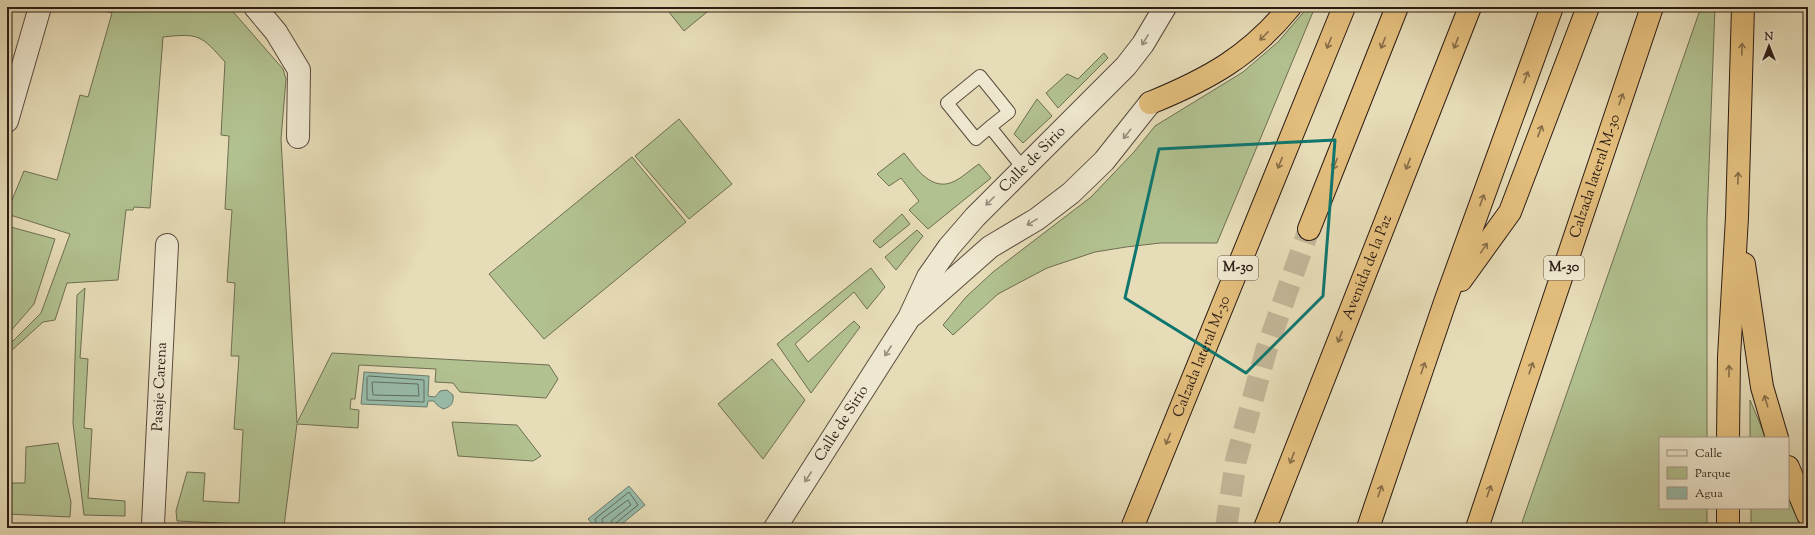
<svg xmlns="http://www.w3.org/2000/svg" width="1815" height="535" viewBox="0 0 1815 535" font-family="'Sorts Mill Goudy',serif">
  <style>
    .green { fill: #b2c190; stroke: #6e6e52 }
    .water { fill: #97bcaa; stroke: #6c7c6e }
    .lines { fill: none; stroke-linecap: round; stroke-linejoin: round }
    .shore { stroke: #616c60; stroke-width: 1 }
    .highway-tunnel { stroke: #c1b697; stroke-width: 22; stroke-dasharray: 22 11; stroke-linecap: butt }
    .lane-casing { stroke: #5a4c3e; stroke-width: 14 }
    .street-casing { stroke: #5a4c3e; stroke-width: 24 }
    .highway-casing { stroke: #2b1c15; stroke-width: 24 }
    .lane { stroke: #efe8d0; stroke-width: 12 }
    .street { stroke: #efe8d0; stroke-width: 22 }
    .highway { stroke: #e3be7c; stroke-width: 22 }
    .oneway { stroke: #876d48 }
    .oneway2 { stroke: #978c7c }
    .marked { fill: none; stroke: #0f766e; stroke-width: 3; stroke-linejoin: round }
    .labels { text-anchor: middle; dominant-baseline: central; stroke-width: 3; stroke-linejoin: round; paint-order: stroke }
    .shield { fill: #efe8d0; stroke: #66594d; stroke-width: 1 }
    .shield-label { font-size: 14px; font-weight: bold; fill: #2b1c15 }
    .street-label { font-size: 15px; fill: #2b1c15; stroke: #efe8d0 }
  </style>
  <rect width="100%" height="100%" fill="#e6dcb7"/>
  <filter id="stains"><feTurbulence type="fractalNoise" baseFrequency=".005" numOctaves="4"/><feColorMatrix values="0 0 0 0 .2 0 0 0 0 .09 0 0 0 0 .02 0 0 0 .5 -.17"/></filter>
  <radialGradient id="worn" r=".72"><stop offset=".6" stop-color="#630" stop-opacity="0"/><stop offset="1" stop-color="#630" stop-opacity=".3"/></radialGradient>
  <g class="green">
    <path d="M 92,7 L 229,7 L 283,69 L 286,79 L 281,139 L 297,423 L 332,353 L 549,365 L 558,379 L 546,398 L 460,392 L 453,383 L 435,382 L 436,369 L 359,365 L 355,399 L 351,399 L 350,409 L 359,410 L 358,428 L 297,424 L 284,526 L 177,521 L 176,511 L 187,472 L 205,473 L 203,501 L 239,503 L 243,430 L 234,429 L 239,356 L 231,356 L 235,283 L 227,282 L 232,210 L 225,209 L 229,136 L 221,135 L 225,62 C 201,35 199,33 163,37 L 150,208 L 134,207 L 133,210 L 126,210 L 118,280 L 67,283 L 55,320 L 43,322 L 12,350 L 7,350 L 7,341 L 13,341 L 41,313 L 70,234 L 7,214 L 7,212 L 24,171 L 57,180 L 80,95 L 88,97 L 112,13 Z"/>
    <polygon points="665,7 713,7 684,31"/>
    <polygon points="1308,7 1315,7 1217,243 1160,243 1126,247 1095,252 1047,268 998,294 953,335 943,325 966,297 993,272 1091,197 1134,152 1155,126 1243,72 1278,42"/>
    <polygon points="1701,7 1715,7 1707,220 1707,438 1660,438 1660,508 1707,508 1707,528 1520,528"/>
    <polygon points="1104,53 1108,58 1058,108 1046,93 1067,74 1078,79"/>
    <polygon points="1037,99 1052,116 1023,143 1014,134"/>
    <polygon points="679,119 732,184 689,219 635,156"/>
    <path d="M 904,153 C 916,168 932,193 955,181 C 963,177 971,169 979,164 L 991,178 L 928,229 L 909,210 L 919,201 L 901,178 L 889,186 L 877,174 Z"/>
    <polygon points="632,157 686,222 544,339 489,274"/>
    <polygon points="902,214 910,224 880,248 873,241"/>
    <polygon points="7,226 55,239 34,304 9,333 7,333"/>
    <polygon points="917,230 923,236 896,270 885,257"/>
    <polygon points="871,268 885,287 867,309 854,292 795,344 808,362 854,321 860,327 811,393 777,344"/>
    <polygon points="85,288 80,358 88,359 84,428 92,429 88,498 125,501 125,516 84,515 73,423 77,295"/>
    <polygon points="772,359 805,400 763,459 718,404"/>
    <polygon points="1750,400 1766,438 1750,438"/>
    <polygon points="452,422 517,425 541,456 533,461 458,456"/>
    <polygon points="58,443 71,502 70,517 7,514 7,483 25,483 26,447"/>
    <polygon points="1788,490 1804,528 1751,528 1751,508 1788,508"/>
  </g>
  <g class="water">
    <path d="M 364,372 L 429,376 L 428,396 L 435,397 L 440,391 L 447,390 L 453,395 C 454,403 451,407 443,409 L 437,405 L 434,401 L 428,401 L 427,407 L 361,404 Z"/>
    <polygon points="629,486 645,505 617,528 596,528 588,519"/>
  </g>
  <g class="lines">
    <g class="shore">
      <polygon points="369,376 424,380 424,402 367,400 367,378"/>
      <polygon points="374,382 418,384 419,396 373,395 372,383"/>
      <polyline points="598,528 595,519 629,492 638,505 616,523 615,528"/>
      <polyline points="603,528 602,519 628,500 631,505 612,520 610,528"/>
    </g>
    <polyline class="highway-tunnel" points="1226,528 1236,460 1266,351 1309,229"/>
    <g class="lane-casing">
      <polyline id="lane" points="990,127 1009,112 980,76 947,103 976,139 990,127 1023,168"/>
    </g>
    <g class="street-casing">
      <g id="street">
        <polyline points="255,7 276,32 299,70 298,137"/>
        <polyline points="7,121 40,7"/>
        <polyline points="913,315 990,247 1037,219 1071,193 1104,161 1150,103"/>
        <path id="s1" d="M 155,528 L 153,524 L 167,245"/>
        <path id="s2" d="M 775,528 L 909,318 L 928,277 L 949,247 L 975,217 L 1126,66 L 1143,44 L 1165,7"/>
      </g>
    </g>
    <g class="highway-casing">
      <g id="highway">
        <path d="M 1150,103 C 1209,79 1250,56 1290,7"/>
        <polyline points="1309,229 1397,7"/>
        <polyline points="1744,264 1762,387 1777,438"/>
        <polyline points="1461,280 1510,212 1588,7"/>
        <polyline points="1728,438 1729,357 1737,217 1743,7"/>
        <polyline points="1788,467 1808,515"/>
        <path id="s3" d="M 1132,528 L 1344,7"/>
        <path id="s4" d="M 1265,528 L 1470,7"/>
        <polyline points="1368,528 1445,302 1552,7"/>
        <path id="s5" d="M 1477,528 L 1652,7"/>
        <polyline points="1728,528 1728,508"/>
      </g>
    </g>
    <use href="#lane" class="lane"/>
    <use href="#street" class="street"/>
    <use href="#highway" class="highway"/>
  </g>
  <defs><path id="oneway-shaft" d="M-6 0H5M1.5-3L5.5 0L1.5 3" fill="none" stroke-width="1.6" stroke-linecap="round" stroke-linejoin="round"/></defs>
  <g class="oneway">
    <use href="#oneway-shaft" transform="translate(1264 36) rotate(135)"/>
    <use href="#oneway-shaft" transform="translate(1329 43) rotate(112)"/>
    <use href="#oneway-shaft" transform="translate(1383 43) rotate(112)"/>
    <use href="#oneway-shaft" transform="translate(1456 43) rotate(111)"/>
    <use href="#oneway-shaft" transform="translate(1742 49) rotate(-88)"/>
    <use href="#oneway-shaft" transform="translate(1526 77) rotate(-70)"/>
    <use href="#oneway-shaft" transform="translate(1621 99) rotate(-71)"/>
    <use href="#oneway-shaft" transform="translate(1540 131) rotate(-69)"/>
    <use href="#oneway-shaft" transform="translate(1280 163) rotate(112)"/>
    <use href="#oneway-shaft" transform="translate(1335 164) rotate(112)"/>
    <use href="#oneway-shaft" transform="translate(1408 164) rotate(111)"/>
    <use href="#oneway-shaft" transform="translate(1738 178) rotate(-88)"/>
    <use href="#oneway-shaft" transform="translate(1482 200) rotate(-70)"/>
    <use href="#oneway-shaft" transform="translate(1484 248) rotate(-55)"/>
    <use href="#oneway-shaft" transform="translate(1340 337) rotate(111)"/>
    <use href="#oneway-shaft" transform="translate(1423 368) rotate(-71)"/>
    <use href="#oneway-shaft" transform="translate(1531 368) rotate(-71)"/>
    <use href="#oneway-shaft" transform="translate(1729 371) rotate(-90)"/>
    <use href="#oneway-shaft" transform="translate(1766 401) rotate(-107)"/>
    <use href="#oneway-shaft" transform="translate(1168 439) rotate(112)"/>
    <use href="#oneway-shaft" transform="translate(1292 458) rotate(111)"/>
    <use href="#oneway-shaft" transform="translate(1380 491) rotate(-71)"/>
    <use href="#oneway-shaft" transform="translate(1489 491) rotate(-71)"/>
  </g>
  <g class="oneway2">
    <use href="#oneway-shaft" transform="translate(1145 40) rotate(122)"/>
    <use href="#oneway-shaft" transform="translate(1127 134) rotate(129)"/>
    <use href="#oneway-shaft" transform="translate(990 201) rotate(135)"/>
    <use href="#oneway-shaft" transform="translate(1032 222) rotate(149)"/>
    <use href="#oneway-shaft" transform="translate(888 351) rotate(123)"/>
    <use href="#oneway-shaft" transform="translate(808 477) rotate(123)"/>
  </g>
  <path class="marked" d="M 1335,140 L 1323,296 L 1246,373 L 1125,298 L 1159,149 Z"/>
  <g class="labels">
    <g class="shield">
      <rect x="1218" y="256" width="40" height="24" rx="3"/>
      <rect x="1544" y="256" width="40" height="24" rx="3"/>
    </g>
    <g class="shield-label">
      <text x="1238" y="268">M-30</text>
      <text x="1564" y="268">M-30</text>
    </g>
    <g class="street-label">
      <text stroke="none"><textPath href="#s2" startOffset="452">Calle de Sirio</textPath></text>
      <text stroke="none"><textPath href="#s5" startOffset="371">Calzada lateral M-30</textPath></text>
      <text stroke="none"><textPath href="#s4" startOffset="280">Avenida de la Paz</textPath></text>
      <text stroke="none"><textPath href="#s3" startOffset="185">Calzada lateral M-30</textPath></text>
      <text stroke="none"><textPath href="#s1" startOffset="142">Pasaje Carena</textPath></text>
      <text stroke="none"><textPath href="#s2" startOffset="124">Calle de Sirio</textPath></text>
    </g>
  </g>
  <rect width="1815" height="535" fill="none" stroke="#e6dcb7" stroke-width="24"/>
  <rect x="8" y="8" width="1799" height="519" fill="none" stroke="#2b1c15" stroke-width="2"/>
  <rect x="12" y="12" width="1791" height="511" fill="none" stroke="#2b1c15"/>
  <rect x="1659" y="437" width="130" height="72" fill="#efe8d0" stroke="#a19685"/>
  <rect x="1667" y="450" width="20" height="6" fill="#efe8d0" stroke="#a19685"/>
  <text x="1695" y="457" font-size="12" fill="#2b1c15">Calle</text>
  <rect x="1667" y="467" width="20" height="12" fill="#b2c190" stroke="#a19685"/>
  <text x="1695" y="477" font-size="12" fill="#2b1c15">Parque</text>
  <rect x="1667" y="487" width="20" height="12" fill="#97bcaa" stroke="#a19685"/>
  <text x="1695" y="497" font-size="12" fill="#2b1c15">Agua</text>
  <g transform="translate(1769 46)" stroke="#efe8d0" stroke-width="3" paint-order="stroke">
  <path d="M0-3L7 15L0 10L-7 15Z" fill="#2b1c15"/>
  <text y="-6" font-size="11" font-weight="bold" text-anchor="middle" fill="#2b1c15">N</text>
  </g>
  <rect width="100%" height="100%" filter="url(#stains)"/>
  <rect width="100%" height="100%" fill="url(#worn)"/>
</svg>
